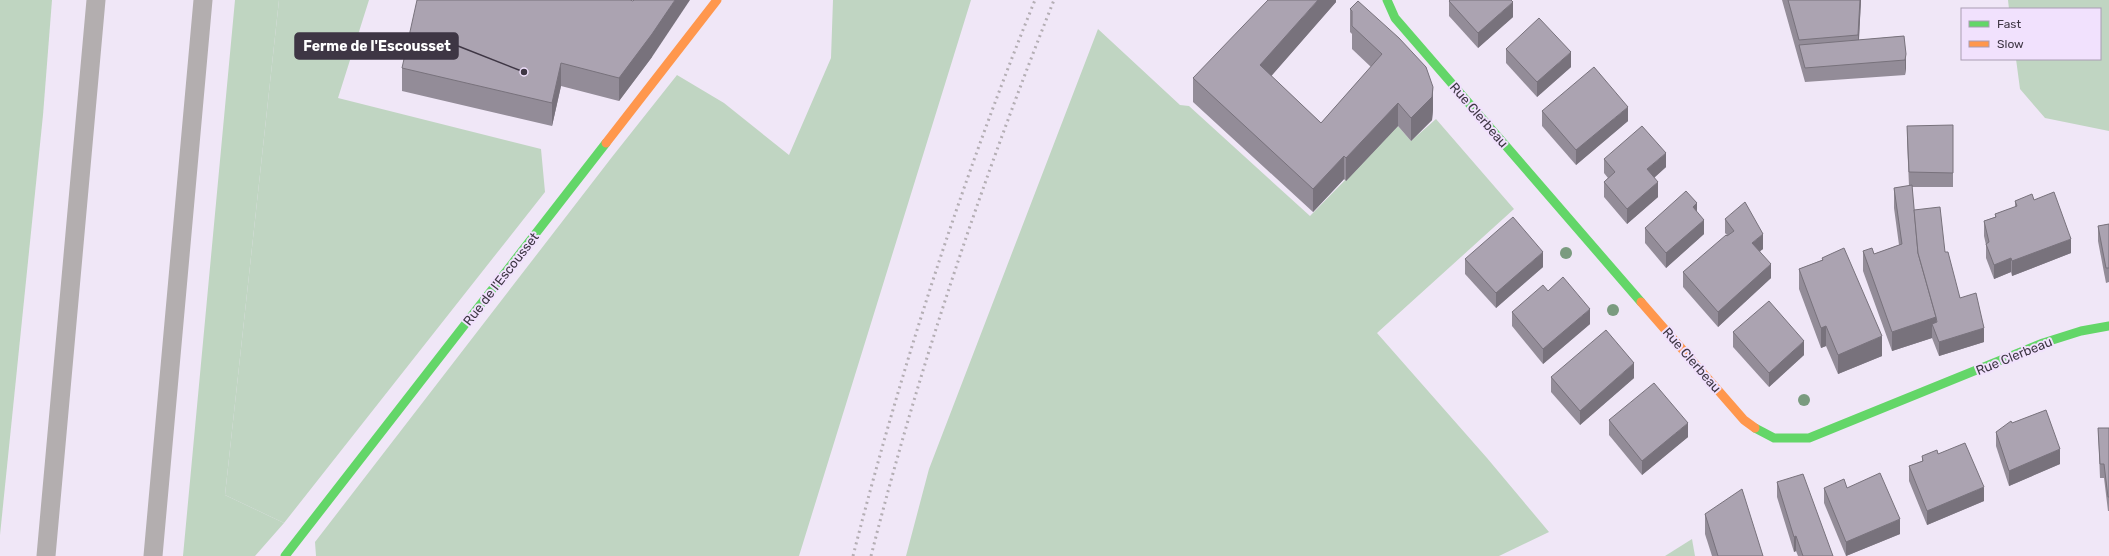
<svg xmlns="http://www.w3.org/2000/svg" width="2109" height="556" viewBox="0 0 2109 556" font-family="Rubik,sans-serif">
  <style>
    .green { fill: #c0d5c2 }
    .forest { fill: #bfd5c1 }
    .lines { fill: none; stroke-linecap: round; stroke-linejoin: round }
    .lane { stroke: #b3aeaf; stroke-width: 19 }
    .fast { stroke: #63d668; stroke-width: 9 }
    .slow { stroke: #ff974d; stroke-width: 9 }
    .rail { stroke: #b4aeb4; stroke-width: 3; stroke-dasharray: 2 4; stroke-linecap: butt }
    .tree { fill: #7a9b7f }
    .wall { fill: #938c98 }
    .shaded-wall { fill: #78727c }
    .building { fill: #aba3b1; stroke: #78727c }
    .labels { text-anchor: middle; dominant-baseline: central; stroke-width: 4; stroke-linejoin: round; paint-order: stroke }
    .street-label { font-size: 13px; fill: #3e3644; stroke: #f1e1fd }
    .leader { fill: none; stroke: #3e3644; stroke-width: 1.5 }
    .callout-dot { fill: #3e3644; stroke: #f1e1fd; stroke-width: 1.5 }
    .callout { fill: #3e3644; stroke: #3e3644; stroke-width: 1.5 }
    .callout-label { font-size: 14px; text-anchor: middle; font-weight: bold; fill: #fff }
  </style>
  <rect width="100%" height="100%" fill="#f0e7f7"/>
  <g class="green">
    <polygon points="279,0 369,0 338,98 541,149 545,192 284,523 225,495"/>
    <polygon points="833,0 971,0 799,556 316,556 315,542 612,157 677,75 724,103 789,155 831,58"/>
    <polygon points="2008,0 2109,0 2109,131 2045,118 2020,89 2016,59 2100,59 2100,9 2009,9"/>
    <polygon points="1098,29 1180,105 1189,106 1310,216 1398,126 1411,141 1436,119 1514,209 1377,333 1487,458 1549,532 1499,556 906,556 929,469"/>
    <polygon points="1692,539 1695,556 1665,556"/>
  </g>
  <g class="forest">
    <polygon points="0,0 52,0 43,115 0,535"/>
    <polygon points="235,0 279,0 225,495 284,523 255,556 183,556"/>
  </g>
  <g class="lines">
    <g class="lane">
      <polyline points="46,556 96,0"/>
      <polyline points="153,556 203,0"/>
    </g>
    <g class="fast">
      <polyline points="1387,0 1395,18 1641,302"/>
      <polyline points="1755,428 1774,438 1809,438 2043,343 2081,331 2109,326"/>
      <polyline points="285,556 606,143"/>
    </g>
    <g class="slow">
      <polyline points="606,143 717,0"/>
      <polyline points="1641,302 1744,420 1755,428"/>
    </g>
    <g class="rail">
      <path d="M 853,556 C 901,368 962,180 1035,0"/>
      <path d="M 871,556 C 919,367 982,181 1054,0"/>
    </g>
  </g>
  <g class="tree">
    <circle cx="1566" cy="253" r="6"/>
    <circle cx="1613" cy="310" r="6"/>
    <circle cx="1804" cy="400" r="6"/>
  </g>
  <g class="wall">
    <polygon points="1336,0 1336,2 1271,76 1321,123 1371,67 1352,49 1352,34 1350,32 1350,9 1433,110 1432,120 1411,141 1398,126 1346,181 1344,179 1313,212 1193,102 1193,78"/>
    <polygon points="1782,0 1861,0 1859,40 1904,36 1906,68 1905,75 1805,82"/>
    <polygon points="1449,1 1513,17 1478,48 1449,16"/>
    <polygon points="1506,49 1571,67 1537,97 1506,63"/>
    <polygon points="652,57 619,101 561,86 552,126 402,91 402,68"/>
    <polygon points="1542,111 1628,121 1576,165 1542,126"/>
    <polygon points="1907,126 1953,173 1953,187 1912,187 1914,211 1945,252 1960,298 1984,342 1939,356 1932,338 1892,351 1863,271 1863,251 1874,254 1899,245 1894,208 1894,188 1909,186 1907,140"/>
    <polygon points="1604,159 1666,167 1654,178 1658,197 1627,224 1604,197 1604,182 1608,178 1604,173"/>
    <polygon points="2034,200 2071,253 2012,276 2011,272 1994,279 1986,258 1986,245 1984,236 1984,221 1995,217 1995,214 2015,207 2015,201"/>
    <polygon points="1697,212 1704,234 1666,268 1645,243 1645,228"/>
    <polygon points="1725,219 1763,249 1760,251 1771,278 1718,327 1683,287 1683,272 1728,236 1725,233"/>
    <polygon points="2109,224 2109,282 2106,283 2098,241 2098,226"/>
    <polygon points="1822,258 1882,356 1838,374 1826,346 1821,348 1799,289 1799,269 1822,260"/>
    <polygon points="1465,259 1543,267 1496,308 1465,274"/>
    <polygon points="1548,291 1590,324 1543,364 1512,326 1512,312"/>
    <polygon points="1733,332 1804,355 1769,387 1733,347"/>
    <polygon points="1551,377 1634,378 1580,425 1551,392"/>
    <polygon points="1609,420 1688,437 1642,475 1609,435"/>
    <polygon points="2012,423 2060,464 2009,486 1996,446 1996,432"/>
    <polygon points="2098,428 2109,428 2109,511 2108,511 2104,478 2100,478"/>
    <polygon points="1938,454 1984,501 1927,525 1909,481 1909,466 1922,461 1922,456"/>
    <polygon points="1777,482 1833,556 1798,556 1796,551 1794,552 1777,497"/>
    <polygon points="1824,488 1847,488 1900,534 1846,556 1824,503"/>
    <polygon points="1705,514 1763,556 1712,556 1705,534"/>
  </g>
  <g class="shaded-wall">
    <polygon points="675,0 690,0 652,57 619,101 619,78"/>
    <polygon points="1318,0 1336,0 1336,2 1260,89 1260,65"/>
    <polygon points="1860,0 1861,0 1858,55 1858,35"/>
    <polygon points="1513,2 1513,17 1478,48 1478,33"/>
    <polygon points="1571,52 1571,67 1537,97 1537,82"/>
    <polygon points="1906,54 1906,68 1905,75 1905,60"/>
    <polygon points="561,63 561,86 552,126 552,103"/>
    <polygon points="1433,87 1433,110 1432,120 1411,141 1411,118"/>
    <polygon points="1398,103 1398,126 1346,181 1346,158"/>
    <polygon points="1628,107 1628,121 1576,165 1576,150"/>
    <polygon points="1666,153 1666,167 1647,184 1647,169"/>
    <polygon points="1344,156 1344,179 1313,212 1313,189"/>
    <polygon points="1658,182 1658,197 1627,224 1627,209"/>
    <polygon points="1697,203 1697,218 1693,207"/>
    <polygon points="1704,220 1704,234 1666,268 1666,253"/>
    <polygon points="1763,234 1763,249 1752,257 1752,243"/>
    <polygon points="2071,239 2071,253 2012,276 2012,261"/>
    <polygon points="1543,252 1543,267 1496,308 1496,293"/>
    <polygon points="2011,258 2011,272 1994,279 1994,265"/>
    <polygon points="1771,264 1771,278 1718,327 1718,312"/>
    <polygon points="1590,309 1590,324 1543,364 1543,349"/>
    <polygon points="1936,317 1936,335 1932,324 1932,338 1892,351 1892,332"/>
    <polygon points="1826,326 1826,346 1821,348 1821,328"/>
    <polygon points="1984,328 1984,342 1939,356 1939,342"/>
    <polygon points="1882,336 1882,356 1838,374 1838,355"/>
    <polygon points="1804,341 1804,355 1769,387 1769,373"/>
    <polygon points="1634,363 1634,378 1580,425 1580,411"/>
    <polygon points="1688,423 1688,437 1642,475 1642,461"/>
    <polygon points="2060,449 2060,464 2009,486 2009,471"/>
    <polygon points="1984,487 1984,501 1927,525 1927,511"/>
    <polygon points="1900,519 1900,534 1846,556 1846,542"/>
    <polygon points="1796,536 1796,551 1794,552 1794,537"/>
  </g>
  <g class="building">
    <polygon points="417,0 630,0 633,1 634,0 675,0 652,34 619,78 561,63 552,103 402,68"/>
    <polygon points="1268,0 1318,0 1260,65 1321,123 1382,54 1352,26 1352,11 1350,9 1358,1 1399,38 1426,67 1433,87 1432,97 1411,118 1398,103 1346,158 1344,156 1313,189 1193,78"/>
    <polygon points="1450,0 1511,0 1513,2 1478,33 1449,1"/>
    <polygon points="1788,0 1860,0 1858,35 1799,40"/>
    <polygon points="1539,18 1571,52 1537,82 1506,49"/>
    <polygon points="1904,36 1906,54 1905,60 1805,68 1799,45"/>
    <polygon points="1594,67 1628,107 1576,150 1542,111"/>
    <polygon points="1953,125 1953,173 1909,172 1907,126"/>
    <polygon points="1642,126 1666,153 1647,169 1658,182 1627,209 1604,182 1615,172 1604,159"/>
    <polygon points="1912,185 1918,253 1936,317 1892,332 1863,251 1872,248 1874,254 1902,244 1894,188"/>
    <polygon points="1686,191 1697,203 1693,207 1704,220 1666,253 1645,228"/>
    <polygon points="2054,192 2071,239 2012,261 2011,258 1994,265 1986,244 1989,242 1984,221 1996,217 1995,214 2017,206 2015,201 2032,194 2034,200"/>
    <polygon points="1745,202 1763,234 1752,243 1771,264 1718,312 1683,272 1726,235 1727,236 1734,231 1725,219"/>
    <polygon points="1940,207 1945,252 1948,252 1960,298 1976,293 1984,328 1939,342 1932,324 1937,322 1936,317 1918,253 1914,210"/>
    <polygon points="1513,217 1543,252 1496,293 1465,259"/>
    <polygon points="2109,224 2109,268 2106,268 2098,226"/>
    <polygon points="1844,248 1882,336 1838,355 1826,326 1821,328 1799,269 1823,260 1822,258"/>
    <polygon points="1563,277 1590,309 1543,349 1512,312 1543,285 1548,291"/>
    <polygon points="1769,301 1804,341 1769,373 1733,332"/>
    <polygon points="1606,330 1634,363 1580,411 1551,377"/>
    <polygon points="1654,383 1688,423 1642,461 1609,420"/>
    <polygon points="2046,410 2060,449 2009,471 1996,432 2011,421 2012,423"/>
    <polygon points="2098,428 2109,428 2109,497 2108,497 2104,464 2100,464"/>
    <polygon points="1965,443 1984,487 1927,511 1909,466 1923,461 1922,456 1937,450 1938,454"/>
    <polygon points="1880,473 1900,519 1846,542 1824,488 1844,479 1847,488"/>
    <polygon points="1803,474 1833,556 1803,556 1796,536 1794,537 1777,482"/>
    <polygon points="1742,489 1763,556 1718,556 1705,514"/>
  </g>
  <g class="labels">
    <g class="street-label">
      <text transform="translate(1479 115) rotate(49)">Rue Clerbeau</text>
      <text transform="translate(501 279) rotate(-52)">Rue de l'Escousset</text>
      <text transform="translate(2014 356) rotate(-22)">Rue Clerbeau</text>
      <text transform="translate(1692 360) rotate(49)">Rue Clerbeau</text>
    </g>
  </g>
  <path class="leader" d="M524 72L458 46"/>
  <circle class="callout-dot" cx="524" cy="72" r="4"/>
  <rect class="callout" x="295" y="33" width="163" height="26" rx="4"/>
  <g class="callout-label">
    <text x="377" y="51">Ferme de l'Escousset</text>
  </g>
  <rect x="1961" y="8" width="140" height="52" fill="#f1e1fd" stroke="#a99db3"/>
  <rect x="1969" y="21" width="20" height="6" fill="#63d668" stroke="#a99db3"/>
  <text x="1997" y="28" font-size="12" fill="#3e3644">Fast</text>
  <rect x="1969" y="41" width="20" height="6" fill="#ff974d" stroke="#a99db3"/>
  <text x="1997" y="48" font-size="12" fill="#3e3644">Slow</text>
</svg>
